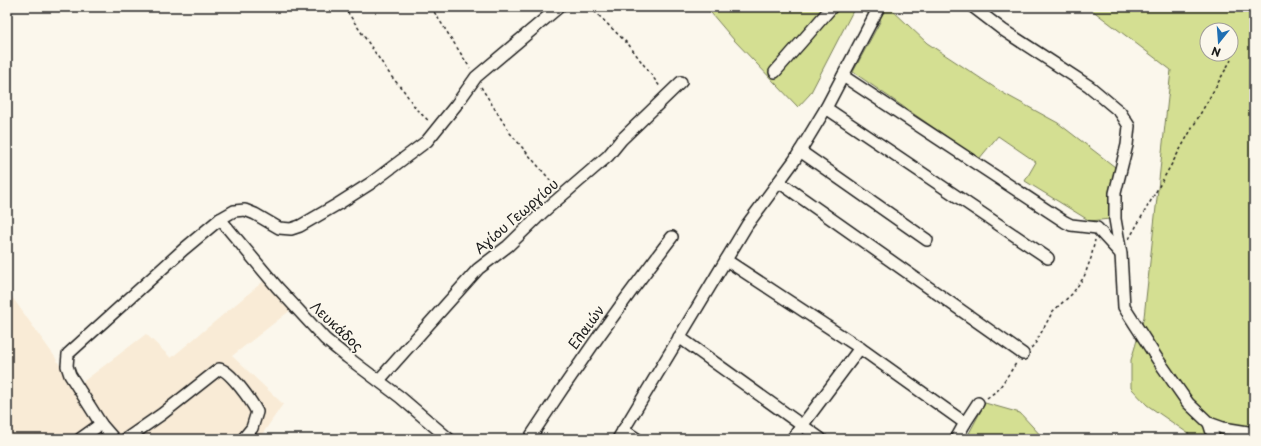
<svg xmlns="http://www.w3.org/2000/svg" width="1261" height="446" viewBox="0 0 1261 446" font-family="'Playpen Sans',sans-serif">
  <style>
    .built { fill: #f9ebd6 }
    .green { fill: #d4df92; stroke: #787e57; fill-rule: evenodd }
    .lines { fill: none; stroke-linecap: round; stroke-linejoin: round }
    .minor-casing { stroke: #1c1c1c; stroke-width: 14 }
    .path { stroke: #1c1c1c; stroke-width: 1.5; stroke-dasharray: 3 3; stroke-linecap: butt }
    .minor { stroke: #fbf7ec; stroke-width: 11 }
    .labels { text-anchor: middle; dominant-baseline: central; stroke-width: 3.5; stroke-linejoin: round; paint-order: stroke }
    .street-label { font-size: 14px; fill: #1c1c1c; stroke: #fbf7ec }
  </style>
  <rect width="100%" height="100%" fill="#fbf7ec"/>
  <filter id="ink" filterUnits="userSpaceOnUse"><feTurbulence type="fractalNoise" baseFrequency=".025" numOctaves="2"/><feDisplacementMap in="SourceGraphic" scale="8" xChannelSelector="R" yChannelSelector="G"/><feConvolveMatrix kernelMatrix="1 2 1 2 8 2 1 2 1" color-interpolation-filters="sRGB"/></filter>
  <g filter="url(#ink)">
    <g class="built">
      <polygon points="266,279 292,309 232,356 283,404 259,439 117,439 80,384 146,334 171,358"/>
      <polygon points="7,290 55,357 82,402 109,439 7,439"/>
    </g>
    <g class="green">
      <polygon points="706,7 855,7 810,94 798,107 734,40"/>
      <polygon points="856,7 889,7 927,43 1003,93 1058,123 1115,167 1110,194 1110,219 1090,221 1025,181 1036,162 998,136 979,159 853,72 881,20"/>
      <path d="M 1088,7 L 1254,7 L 1254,439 L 1192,439 L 1189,434 L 1147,405 L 1131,388 L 1131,360 L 1144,317 L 1171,70 ZM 1207,30 L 1231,30 L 1231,54 L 1207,54 Z"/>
      <polygon points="985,403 1020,413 1044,439 966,439"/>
    </g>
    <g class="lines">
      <g class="minor-casing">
        <g id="minor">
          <polyline points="973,7 1003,30 1089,86 1120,112 1129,126 1127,145 1115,193 1115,219 1121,254 1124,307 1158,360 1188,403 1209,423 1223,428 1254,433"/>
          <polyline points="775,72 832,7"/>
          <polyline points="843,76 1065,222 1071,225 1097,228 1120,253"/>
          <polyline points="826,108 1048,258"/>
          <polyline points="800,151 927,240"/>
          <polyline points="779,182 1023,354"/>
          <polyline points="220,219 277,287 325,339 347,357 400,397 449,439"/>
          <polyline points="726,260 860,348 965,423 978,403"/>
          <polyline points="679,337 821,439"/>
          <polyline points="379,380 478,269 508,246 543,212 608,156 621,140 681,82"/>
          <polyline points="1209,423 1214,439"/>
          <polyline points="623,430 637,439"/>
          <polyline points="80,439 101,424"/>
          <polyline points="114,439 101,424 70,375 67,366 68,354 184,249 220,219 234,211 245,210 255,214 279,228 291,229 300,226 338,204 371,183 427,141 456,105 476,77 559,7"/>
          <path d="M 126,439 L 162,414 L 219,369 C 230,370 252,402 257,412 L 252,428 L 243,439"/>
          <path d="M 529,439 C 574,370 621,303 672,237"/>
          <polyline points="618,439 747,225 794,161 826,108 879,7"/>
          <polyline points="792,439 860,348"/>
          <polyline points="956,439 965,423"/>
        </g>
      </g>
      <g class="path">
        <polyline points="344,7 391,76 404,91 417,110 430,122"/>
        <polyline points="431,7 470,68"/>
        <polyline points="590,7 629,45 661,88"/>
        <polyline points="481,87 510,133 556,187"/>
        <polyline points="1129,239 1231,60"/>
        <polyline points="1031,348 1035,344 1053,311 1072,294 1084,277 1091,258 1095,240"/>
        <polyline points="987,398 998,390 1017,362"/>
      </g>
      <use href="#minor" class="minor"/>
    </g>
  </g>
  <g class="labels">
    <g class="street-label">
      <text transform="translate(516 216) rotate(-41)">Αγίου Γεωργίου</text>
      <text transform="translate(337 326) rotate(43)">Λευκάδος</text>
      <text transform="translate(586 327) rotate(-54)">Ελαιών</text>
    </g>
  </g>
  <rect width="1261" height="446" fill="none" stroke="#fbf7ec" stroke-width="24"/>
  <rect x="12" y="12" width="1237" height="422" fill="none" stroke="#1c1c1c" stroke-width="1.5" filter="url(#ink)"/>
  <g transform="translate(1219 42) rotate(197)"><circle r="19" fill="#fbf7ec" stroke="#a29f99"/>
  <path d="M0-3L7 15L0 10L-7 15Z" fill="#1f6fb2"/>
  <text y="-6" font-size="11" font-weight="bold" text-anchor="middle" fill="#1c1c1c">N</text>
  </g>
</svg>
